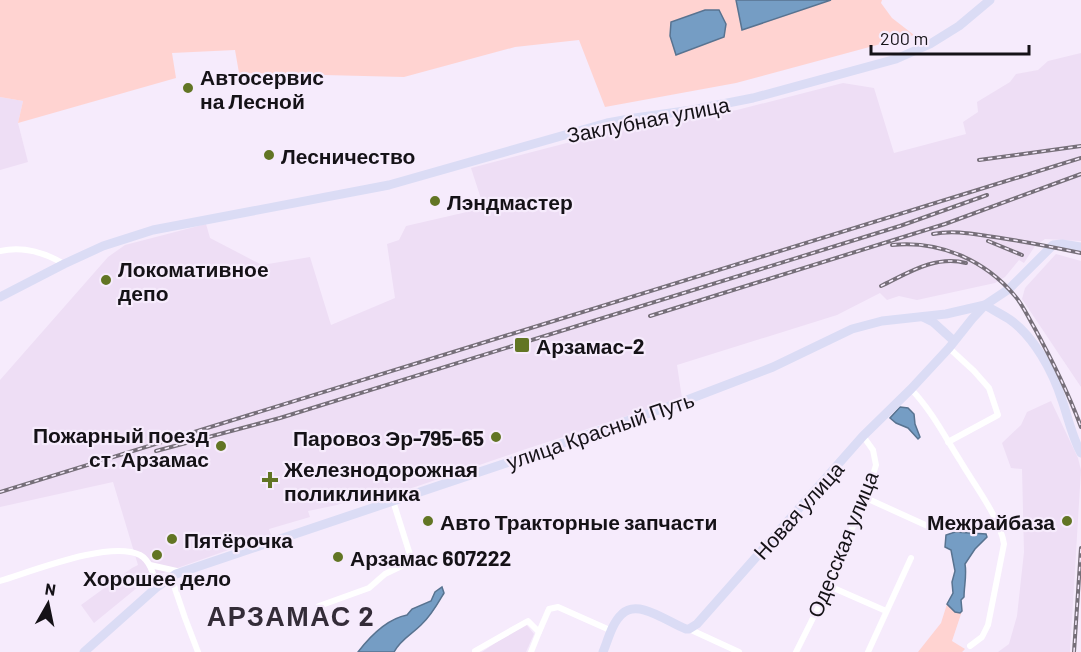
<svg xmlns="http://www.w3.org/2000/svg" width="1081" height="652" viewBox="0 0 1081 652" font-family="Barlow,sans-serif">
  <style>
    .built { fill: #eedef5 }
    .green { fill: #ffd3d1 }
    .water { fill: #759dc4; stroke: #587390; stroke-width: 1.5 }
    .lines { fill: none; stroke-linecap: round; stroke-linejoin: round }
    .street { stroke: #fff; stroke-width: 6 }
    .secondary { stroke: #dbdcf5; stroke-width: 9 }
    .rail-casing { stroke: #766f79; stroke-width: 4 }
    .rail { stroke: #f6ebfc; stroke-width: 1.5; stroke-dasharray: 4.5; stroke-linecap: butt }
    .poi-dot { fill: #627524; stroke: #f6ebfc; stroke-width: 2 }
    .labels { text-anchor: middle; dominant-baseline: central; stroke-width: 4.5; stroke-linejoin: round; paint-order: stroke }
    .poi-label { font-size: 21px; font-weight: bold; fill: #151217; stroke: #f6ebfc; text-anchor: start }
    .street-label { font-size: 21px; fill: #151217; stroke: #f6ebfc }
    .district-label { font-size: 27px; font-weight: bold; letter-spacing: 1.5px; fill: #342c38; stroke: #f6ebfc }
  </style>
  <rect width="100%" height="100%" fill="#f6ebfc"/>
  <g class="built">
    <polygon points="1081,53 1081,241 1045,239 1035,246 1024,263 1019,260 1005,277 995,283 917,300 899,296 887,300 880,293 837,315 677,365 682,398 523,450 374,501 365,494 337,505 308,511 310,517 269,529 271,535 149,578 94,623 81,605 132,568 138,565 113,482 0,507 0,380 108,257 125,245 206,224 210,238 262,265 310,257 331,325 395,298 387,244 399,240 406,226 484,208 471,168 636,125 737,110 843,83 874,88 894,153 966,134 963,122 978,112 977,102 1010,82 1016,74 1038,70 1048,61"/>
    <polygon points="0,97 23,101 18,123 28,162 0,170"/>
    <polygon points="1056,254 1081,261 1081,387 1022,299 1025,288"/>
    <polygon points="1051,401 1078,458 1081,470 1070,652 998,652 1009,644 1017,616 1024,552 1022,469 1011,468 1002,443 1021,425 1027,412"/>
    <polygon points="525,623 534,634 526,652 482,652"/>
  </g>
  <g class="green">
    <polygon points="0,0 736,0 742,29 831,0 882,0 881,3 892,18 914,35 736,83 605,107 579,40 515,47 404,77 239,73 235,50 172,53 176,78 18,123 23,101 0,97"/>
    <polygon points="947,604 955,612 960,613 962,611 952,641 965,649 962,652 918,652 941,623"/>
  </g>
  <g class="water">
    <polygon points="736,0 831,0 742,30"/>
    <polygon points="705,10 719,10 726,24 724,37 676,55 670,36 671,22"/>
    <polygon points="900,407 908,408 914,414 915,424 920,437 918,439 908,428 896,423 890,418"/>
    <path d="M 955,532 L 986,534 L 987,537 L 975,549 L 965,564 C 967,575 964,586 964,597 L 961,600 L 962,611 L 960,613 L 955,612 L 947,604 L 953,593 L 952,582 L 955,571 L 951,550 L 945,547 L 946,535 Z"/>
    <path d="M 442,587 L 444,593 C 437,605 431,616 421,625 C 411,635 401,639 394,652 L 358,652 C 371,635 387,619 407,615 L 412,609 L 431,601 L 435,592 Z"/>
  </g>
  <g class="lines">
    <g class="street">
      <path d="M 0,251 C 23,246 44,252 64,264"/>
      <path d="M 911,389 C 932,411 945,437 961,462 C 975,486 1000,518 1004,544 L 988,625 L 982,637 L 970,646"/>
      <polyline points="948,442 998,415 989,388 974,371 949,348"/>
      <polyline points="866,498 932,528"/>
      <polyline points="150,565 181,572"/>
      <polyline points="171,577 185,618 198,652"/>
      <path d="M 0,581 C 33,571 110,540 140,555 C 151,561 154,577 157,587"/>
      <polyline points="829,586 886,611"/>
      <polyline points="319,606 369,588 385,574 412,561 393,501"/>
      <polyline points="689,629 739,652"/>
      <polyline points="475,651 528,621 539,632"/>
      <polyline points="531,652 539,632 549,609 558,607 612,631"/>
      <polyline points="796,652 829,586 832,572 866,498 876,465 873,450 863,436"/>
      <polyline points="868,652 911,558"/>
    </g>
    <g class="secondary">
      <polyline points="0,297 64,264 103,246 153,230 389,185 607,123 635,118 692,110 753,98 896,59 930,44 959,26 990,0"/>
      <polyline points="923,317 933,322 954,341"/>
      <polyline points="84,652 157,587 176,574 512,461 687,400 773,367 852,329 882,321 946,314 985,305 1009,289 1053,245 1062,244 1081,247"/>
      <path d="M 603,652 C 608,640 612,623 622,614 C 638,598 669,623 686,629 L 689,629 L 697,624 L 863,436 L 911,389 L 949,348 L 972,319 L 985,305 C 993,310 1001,314 1009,319 C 1034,336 1053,372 1062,400 C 1068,417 1072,437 1081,453"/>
    </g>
    <g class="rail-casing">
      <g id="rail">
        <polyline points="979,160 1081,146"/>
        <path d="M 933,234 C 954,230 973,234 994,237 C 1023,241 1052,247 1081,253"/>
        <polyline points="988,241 1022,255"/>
        <path d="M 892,245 C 939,240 985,260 1015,296 C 1023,305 1028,317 1034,327 C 1052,360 1068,392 1081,427"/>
        <path d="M 881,286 C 908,273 935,255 966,263"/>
        <polyline points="650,316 945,224 1081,174"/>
        <polyline points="156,451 280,418 900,226 987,195"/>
        <polyline points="0,492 1081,158"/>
        <polyline points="1074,652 1081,548"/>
      </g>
    </g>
    <use href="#rail" class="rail"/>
  </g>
  <g class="poi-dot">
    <circle cx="188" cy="88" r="6"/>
    <circle cx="269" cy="155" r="6"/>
    <circle cx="435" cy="201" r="6"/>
    <circle cx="106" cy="280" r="6"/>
    <rect x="514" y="337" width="16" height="16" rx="3"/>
    <circle cx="496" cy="437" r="6"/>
    <circle cx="221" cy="446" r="6"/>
    <path d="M267 471h6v6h6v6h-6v6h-6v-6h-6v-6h6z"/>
    <circle cx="428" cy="521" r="6"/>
    <circle cx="1067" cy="521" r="6"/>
    <circle cx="172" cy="539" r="6"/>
    <circle cx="157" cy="555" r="6"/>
    <circle cx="338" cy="557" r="6"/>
  </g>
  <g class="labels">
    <g class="poi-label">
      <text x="200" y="76">Автосервис<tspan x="200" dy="24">на Лесной</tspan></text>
      <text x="281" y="155">Лесничество</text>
      <text x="447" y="201">Лэндмастер</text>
      <text x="118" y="268">Локомативное<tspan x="118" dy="24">депо</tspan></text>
      <text x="536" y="345">Арзамас-2</text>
      <text x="209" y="434" text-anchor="end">Пожарный поезд<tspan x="209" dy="24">ст. Арзамас</tspan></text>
      <text x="484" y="437" text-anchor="end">Паровоз Эр-795-65</text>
      <text x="284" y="468">Железнодорожная<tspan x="284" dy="24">поликлиника</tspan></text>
      <text x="440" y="521">Авто Тракторные запчасти</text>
      <text x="1055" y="521" text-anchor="end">Межрайбаза</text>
      <text x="184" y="539">Пятёрочка</text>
      <text x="350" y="557">Арзамас 607222</text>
      <text x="157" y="577" text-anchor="middle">Хорошее дело</text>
    </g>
    <g class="street-label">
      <text transform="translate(648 119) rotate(-11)">Заклубная улица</text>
      <text transform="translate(600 430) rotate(-19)">улица Красный Путь</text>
      <text transform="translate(798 510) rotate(-48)">Новая улица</text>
      <text transform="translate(842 544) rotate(-68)">Одесская улица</text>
    </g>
    <g class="district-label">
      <text x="291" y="615">АРЗАМАС 2</text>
    </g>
  </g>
  <g transform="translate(48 604) rotate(9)" stroke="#f6ebfc" stroke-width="4.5" paint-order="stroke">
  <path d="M0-4.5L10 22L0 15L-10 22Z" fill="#151217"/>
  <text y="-9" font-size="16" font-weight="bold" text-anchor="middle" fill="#151217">N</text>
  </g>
  <path d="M871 45v9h158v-9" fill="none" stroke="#151217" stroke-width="3"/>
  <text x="880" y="45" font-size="18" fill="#151217" stroke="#f6ebfc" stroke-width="4.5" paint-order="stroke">200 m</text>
</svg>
